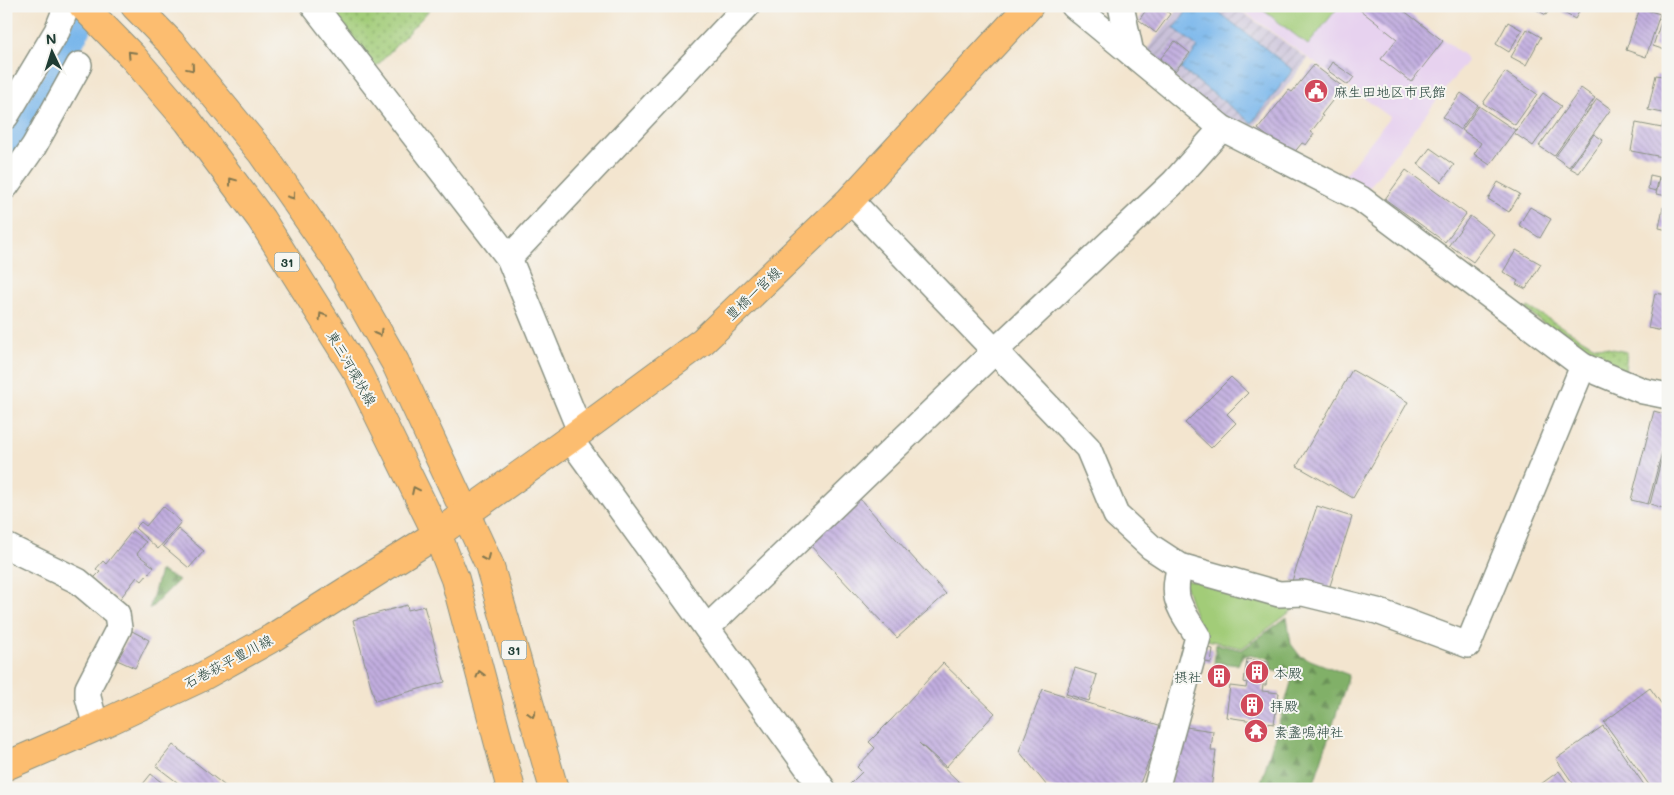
<svg xmlns="http://www.w3.org/2000/svg" width="1674" height="795" viewBox="0 0 1674 795" font-family="Mali,'Klee One',sans-serif">
  <style>
    .built { fill: #e7d2ef }
    .industrial { fill: url(#industrial-furrows) }
    .grass { fill: url(#grass-dots); stroke: #608456 }
    .forest { fill: url(#forest-firs); stroke: #50764e }
    .green { fill: #a2cc78; stroke: #608456 }
    .water { fill: url(#water-ripples); stroke: #4c7a90 }
    .lines { fill: none; stroke-linecap: round; stroke-linejoin: round }
    .canal { stroke: #78b6eb; stroke-width: 21 }
    .building { fill: url(#building-back-hatch) }
    .minor-casing { stroke: #899182; stroke-width: 28 }
    .major-casing { stroke: #899182; stroke-width: 30 }
    .minor { stroke: #fff; stroke-width: 25 }
    .major { stroke: #fcbd6f; stroke-width: 28 }
    .oneway { stroke: #82774f }
    .labels { text-anchor: middle; dominant-baseline: central; stroke-width: 4; stroke-linejoin: round; paint-order: stroke }
    .shield { fill: #f6f6f2; stroke: #60746d; stroke-width: 1 }
    .shield-label { font-size: 12px; font-weight: bold; fill: #1f3d34 }
    .poi-label { font-size: 14px; fill: #1f3d34; stroke: #f6f6f2; text-anchor: start }
    .street-label { font-size: 14px; fill: #1f3d34; stroke: #f6f6f2 }
  </style>
  <defs>
    <pattern id="industrial-furrows" width="10" height="10" patternUnits="userSpaceOnUse" patternTransform="scale(1.25)"><rect width="10" height="10" fill="#c8bfd8"/><path d="M-1 1l2-2M0 10L10 0M9 11l2-2" fill="none" stroke="#a29cb0"/></pattern>
    <pattern id="grass-dots" width="8" height="8" patternUnits="userSpaceOnUse" patternTransform="scale(1.25)"><rect width="8" height="8" fill="#a2cc78"/><path d="M2 2h.1M6 6h.1" fill="none" stroke="#83a763" stroke-width="1.8" stroke-linecap="round"/></pattern>
    <pattern id="forest-firs" width="22" height="20" patternUnits="userSpaceOnUse" patternTransform="scale(1.25)"><rect width="22" height="20" fill="#81b068"/><path d="M5 1l3.5 6h-7zM16 11l3.5 6h-7z" fill="#699056"/></pattern>
    <pattern id="water-ripples" width="26" height="14" patternUnits="userSpaceOnUse" patternTransform="scale(1.25)"><rect width="26" height="14" fill="#78b6eb"/><path d="M2 4q2-2 4 0t4 0M15 11q2-2 4 0t4 0" fill="none" stroke="#6295bf"/></pattern>
    <pattern id="building-back-hatch" width="6" height="6" patternUnits="userSpaceOnUse" patternTransform="scale(1.25)"><rect width="6" height="6" fill="#c2aee0"/><path d="M-1 5l2 2M0 0l6 6M5-1l2 2" fill="none" stroke="#9d8fb6"/></pattern>
  </defs>
  <rect width="100%" height="100%" fill="#f6f6f2"/>
  <filter id="ink" filterUnits="userSpaceOnUse"><feTurbulence type="fractalNoise" baseFrequency=".02" numOctaves="2"/><feDisplacementMap in="SourceGraphic" scale="10" xChannelSelector="R" yChannelSelector="G"/><feConvolveMatrix kernelMatrix="1 2 1 2 8 2 1 2 1" color-interpolation-filters="sRGB"/></filter>
  <filter id="wash" filterUnits="userSpaceOnUse"><feTurbulence type="fractalNoise" baseFrequency=".0096" numOctaves="4" result="noise"/><feDisplacementMap in="SourceGraphic" scale="20" xChannelSelector="R" yChannelSelector="G"/><feGaussianBlur stdDeviation="1.12" result="paint"/><feColorMatrix in="noise" values="0 0 0 0 0 0 0 0 0 0 0 0 0 0 0 0 0 1.4 0 .05"/><feComposite in="paint" operator="in"/></filter>
  <g filter="url(#wash)">
    <rect width="100%" height="100%" fill="#f3e5cf"/>
    <polygon class="built" points="1236,6 1400,6 1465,56 1467,61 1364,194 1341,180 1390,117"/>
    <polygon class="industrial" points="1181,6 1234,6 1308,59 1251,131 1223,118 1144,53"/>
    <g class="grass">
      <polygon points="323,6 433,6 372,71"/>
      <polygon points="1528,307 1593,345 1627,352 1625,371 1587,358 1526,310"/>
    </g>
    <g class="forest">
      <polygon points="160,571 179,580 149,610"/>
      <polygon points="1287,617 1291,644 1300,656 1349,675 1312,789 1259,789 1293,676 1271,670 1271,662 1268,658 1247,655 1241,658 1238,665 1214,662 1216,644 1242,650"/>
    </g>
    <g class="green">
      <polygon points="1258,6 1339,6 1308,45"/>
      <polygon points="1183,579 1297,600 1298,606 1242,648 1203,639"/>
    </g>
    <polygon class="water" points="1191,6 1211,6 1293,70 1252,123 1181,69 1198,47 1174,28"/>
    <g class="lines">
      <polyline class="canal" points="6,157 55,76 93,6"/>
    </g>
    <g id="blocks">
      <g class="building">
        <polygon points="1149,6 1160,6 1170,14 1156,33 1139,20"/>
        <polygon points="1355,6 1398,6 1443,41 1411,82 1381,59 1397,39"/>
        <polygon points="1530,6 1551,6 1546,15"/>
        <polygon points="1565,6 1582,6 1575,19 1562,12"/>
        <polygon points="1640,8 1660,14 1646,57 1626,50"/>
        <polygon points="1663,16 1668,17 1668,51 1653,46"/>
        <polygon points="1508,22 1522,30 1509,52 1496,44"/>
        <polygon points="1527,29 1541,37 1526,65 1511,57"/>
        <polygon points="1175,41 1190,53 1175,71 1160,59"/>
        <polygon points="1332,62 1354,77 1348,85 1327,70"/>
        <polygon points="1314,65 1343,87 1321,115 1323,116 1311,132 1314,134 1306,145 1302,143 1292,155 1258,129 1289,90 1292,92"/>
        <polygon points="1505,72 1537,94 1515,125 1483,103"/>
        <polygon points="1656,75 1668,77 1668,114 1648,110"/>
        <polygon points="1581,88 1595,98 1554,156 1539,146"/>
        <polygon points="1461,93 1478,105 1460,130 1443,117"/>
        <polygon points="1543,93 1561,106 1533,146 1514,133"/>
        <polygon points="1597,99 1611,109 1569,167 1555,157"/>
        <polygon points="1479,106 1515,130 1490,165 1474,154 1481,143 1462,130"/>
        <polygon points="1663,122 1668,123 1668,158 1631,151 1636,123 1662,128"/>
        <polygon points="1594,134 1603,140 1579,173 1570,168"/>
        <polygon points="1430,148 1454,165 1441,182 1418,164"/>
        <polygon points="1406,170 1466,214 1445,242 1385,199"/>
        <polygon points="1650,175 1659,177 1656,191 1648,189"/>
        <polygon points="1660,177 1668,178 1668,196 1656,194"/>
        <polygon points="1498,182 1520,194 1509,212 1488,199"/>
        <polygon points="1530,207 1551,219 1540,238 1519,225"/>
        <polygon points="1663,207 1668,208 1668,230 1659,228"/>
        <polygon points="1470,216 1494,234 1473,262 1449,245"/>
        <polygon points="1516,250 1541,264 1526,289 1516,284 1518,281 1503,272"/>
        <polygon points="1655,293 1668,295 1667,332 1648,328"/>
        <polygon points="1352,370 1408,402 1353,498 1297,466"/>
        <polygon points="1231,377 1248,393 1227,414 1236,423 1211,448 1185,423"/>
        <polygon points="1654,411 1668,415 1668,430 1648,504 1631,500"/>
        <polygon points="1667,438 1668,491 1663,508 1650,504"/>
        <polygon points="859,498 946,594 897,638 808,543"/>
        <polygon points="163,506 181,522 158,549 135,528 141,522 146,526"/>
        <polygon points="1317,506 1352,517 1328,592 1292,581"/>
        <polygon points="178,529 204,551 189,568 163,546"/>
        <polygon points="132,531 146,542 137,554 154,567 142,581 137,577 119,600 93,579 100,572 96,569 103,561 106,564"/>
        <polygon points="407,605 408,610 424,606 445,682 375,701 353,620"/>
        <polygon points="132,631 149,640 135,668 117,660"/>
        <polygon points="1203,647 1213,649 1211,663 1200,661"/>
        <polygon points="1247,659 1269,662 1266,685 1263,685 1262,691 1279,693 1274,724 1226,717 1230,686 1246,688 1247,683 1244,682"/>
        <polygon points="943,663 995,713 946,767 919,743 963,786 960,789 845,789 862,772 857,767 875,748 869,742 893,718"/>
        <polygon points="1075,668 1097,675 1089,701 1066,694"/>
        <polygon points="1215,668 1225,670 1223,683 1213,681"/>
        <polygon points="1650,688 1668,713 1668,789 1652,789 1604,722"/>
        <polygon points="1043,689 1162,726 1138,789 1055,789 1047,786 1019,751"/>
        <polygon points="1179,726 1213,731 1211,751 1216,751 1211,789 1183,787 1183,789 1170,789"/>
        <polygon points="1603,726 1647,789 1577,789 1556,759"/>
        <polygon points="173,745 229,789 186,789 156,766"/>
        <polygon points="1559,771 1572,789 1534,789"/>
        <polygon points="151,774 170,789 139,789"/>
      </g>
    </g>
  </g>
  <g filter="url(#ink)">
    <use href="#blocks" fill-opacity="0" stroke="#899182" stroke-width="1"/>
    <g class="lines">
      <g class="minor-casing">
        <g id="minor">
          <polyline points="314,6 509,258 580,431"/>
          <polyline points="1074,6 1222,128 1361,199 1583,366 1643,391 1668,396"/>
          <polyline points="1121,6 1131,53"/>
          <polyline points="6,116 57,31 67,6"/>
          <polyline points="6,186 34,146 79,65"/>
          <polyline points="850,200 1088,448 1116,515 1151,547 1180,566 1279,594 1303,593 1377,611 1468,645 1583,366"/>
          <polyline points="509,258 747,6"/>
          <polyline points="570,439 823,789"/>
          <polyline points="6,546 78,581 117,614 119,628 88,688 88,697 96,727"/>
          <polyline points="707,628 995,351 1174,182 1222,128"/>
          <path d="M 1156,789 L 1198,637 C 1181,608 1170,601 1180,566"/>
        </g>
      </g>
      <g class="major-casing">
        <g id="major">
          <polyline points="83,6 132,56 188,121 261,219 359,375 437,534 455,579 511,789"/>
          <polyline points="135,6 171,43 261,152 338,262 395,362 489,564 554,789"/>
          <polyline points="6,766 96,727 198,679 272,638 437,534 570,439 703,341 850,200 1029,6"/>
        </g>
      </g>
      <use href="#minor" class="minor"/>
      <use href="#major" class="major"/>
    </g>
    <defs><path id="oneway-chevron" d="M-2-3.5L2.5 0L-2 3.5" fill="none" stroke-width="1.6" stroke-linecap="round" stroke-linejoin="round" transform="scale(1.25)"/></defs>
    <g class="oneway">
      <use href="#oneway-chevron" transform="translate(131 54) rotate(-133)"/>
      <use href="#oneway-chevron" transform="translate(191 68) rotate(50)"/>
      <use href="#oneway-chevron" transform="translate(232 181) rotate(-127)"/>
      <use href="#oneway-chevron" transform="translate(292 196) rotate(55)"/>
      <use href="#oneway-chevron" transform="translate(322 316) rotate(-122)"/>
      <use href="#oneway-chevron" transform="translate(379 333) rotate(60)"/>
      <use href="#oneway-chevron" transform="translate(415 490) rotate(-116)"/>
      <use href="#oneway-chevron" transform="translate(486 558) rotate(66)"/>
      <use href="#oneway-chevron" transform="translate(480 674) rotate(-105)"/>
      <use href="#oneway-chevron" transform="translate(532 714) rotate(74)"/>
    </g>
  </g>
  <defs>
    <g id="civic-disc" transform="scale(1.25)"><circle r="9.5" fill="#d1495b" stroke="#f6f6f2"/><path d="M-.6-6.5H3V-4.5H.6V-3L4-1V1h2V6H-6V1h2V-1L-.6-3ZM-1.2 2.5V6h2.4V2.5Z" fill="#fff"/></g>
    <g id="building-disc" transform="scale(1.25)"><circle r="9.5" fill="#d1495b" stroke="#f6f6f2"/><path d="M-4-6H4V6H1V3H-1V6H-4ZM-2.5-4.3h1.7v1.8h-1.7ZM.8-4.3h1.7v1.8H.8ZM-2.5-1h1.7V.8h-1.7ZM.8-1h1.7V.8H.8Z" fill="#fff"/></g>
    <g id="temple-disc" transform="scale(1.25)"><circle r="9.5" fill="#d1495b" stroke="#f6f6f2"/><path d="M0-6L5-2H3V0L6.5 2.5H4V6H1.5V3h-3V6H-4V2.5H-6.5L-3 0V-2H-5Z" fill="#fff"/></g>
  </defs>
  <g fill-rule="evenodd">
    <use href="#civic-disc" x="1316" y="91"/>
    <use href="#building-disc" x="1257" y="672"/>
    <use href="#building-disc" x="1219" y="676"/>
    <use href="#building-disc" x="1252" y="705"/>
    <use href="#temple-disc" x="1256" y="731"/>
  </g>
  <g class="labels">
    <g class="shield">
      <rect x="274.5" y="252.5" width="25" height="19" rx="4"/>
      <rect x="501.5" y="640.5" width="25" height="19" rx="4"/>
    </g>
    <g class="shield-label">
      <text x="287" y="262">31</text>
      <text x="514" y="650">31</text>
    </g>
    <g class="poi-label">
      <text x="1334" y="91">麻生田地区市民館</text>
      <text x="1274" y="672">本殿</text>
      <text x="1202" y="676" text-anchor="end">摂社</text>
      <text x="1270" y="705">拝殿</text>
      <text x="1274" y="731">素盞嗚神社</text>
    </g>
    <g class="street-label">
      <text transform="translate(753 293) rotate(-43)">豊橋一宮線</text>
      <text transform="translate(352 368) rotate(60)">東三河環状線</text>
      <text transform="translate(228 661) rotate(-28)">石巻萩平豊川線</text>
    </g>
  </g>
  <rect width="1674" height="795" fill="none" stroke="#f6f6f2" stroke-width="25"/>
  <g transform="translate(52 52) rotate(356)" stroke="#f6f6f2" stroke-width="4" paint-order="stroke">
  <path d="M0-4L9 19L0 12L-9 19Z" fill="#1f3d34"/>
  <text y="-8" font-size="14" font-weight="bold" text-anchor="middle" fill="#1f3d34">N</text>
  </g>
</svg>
